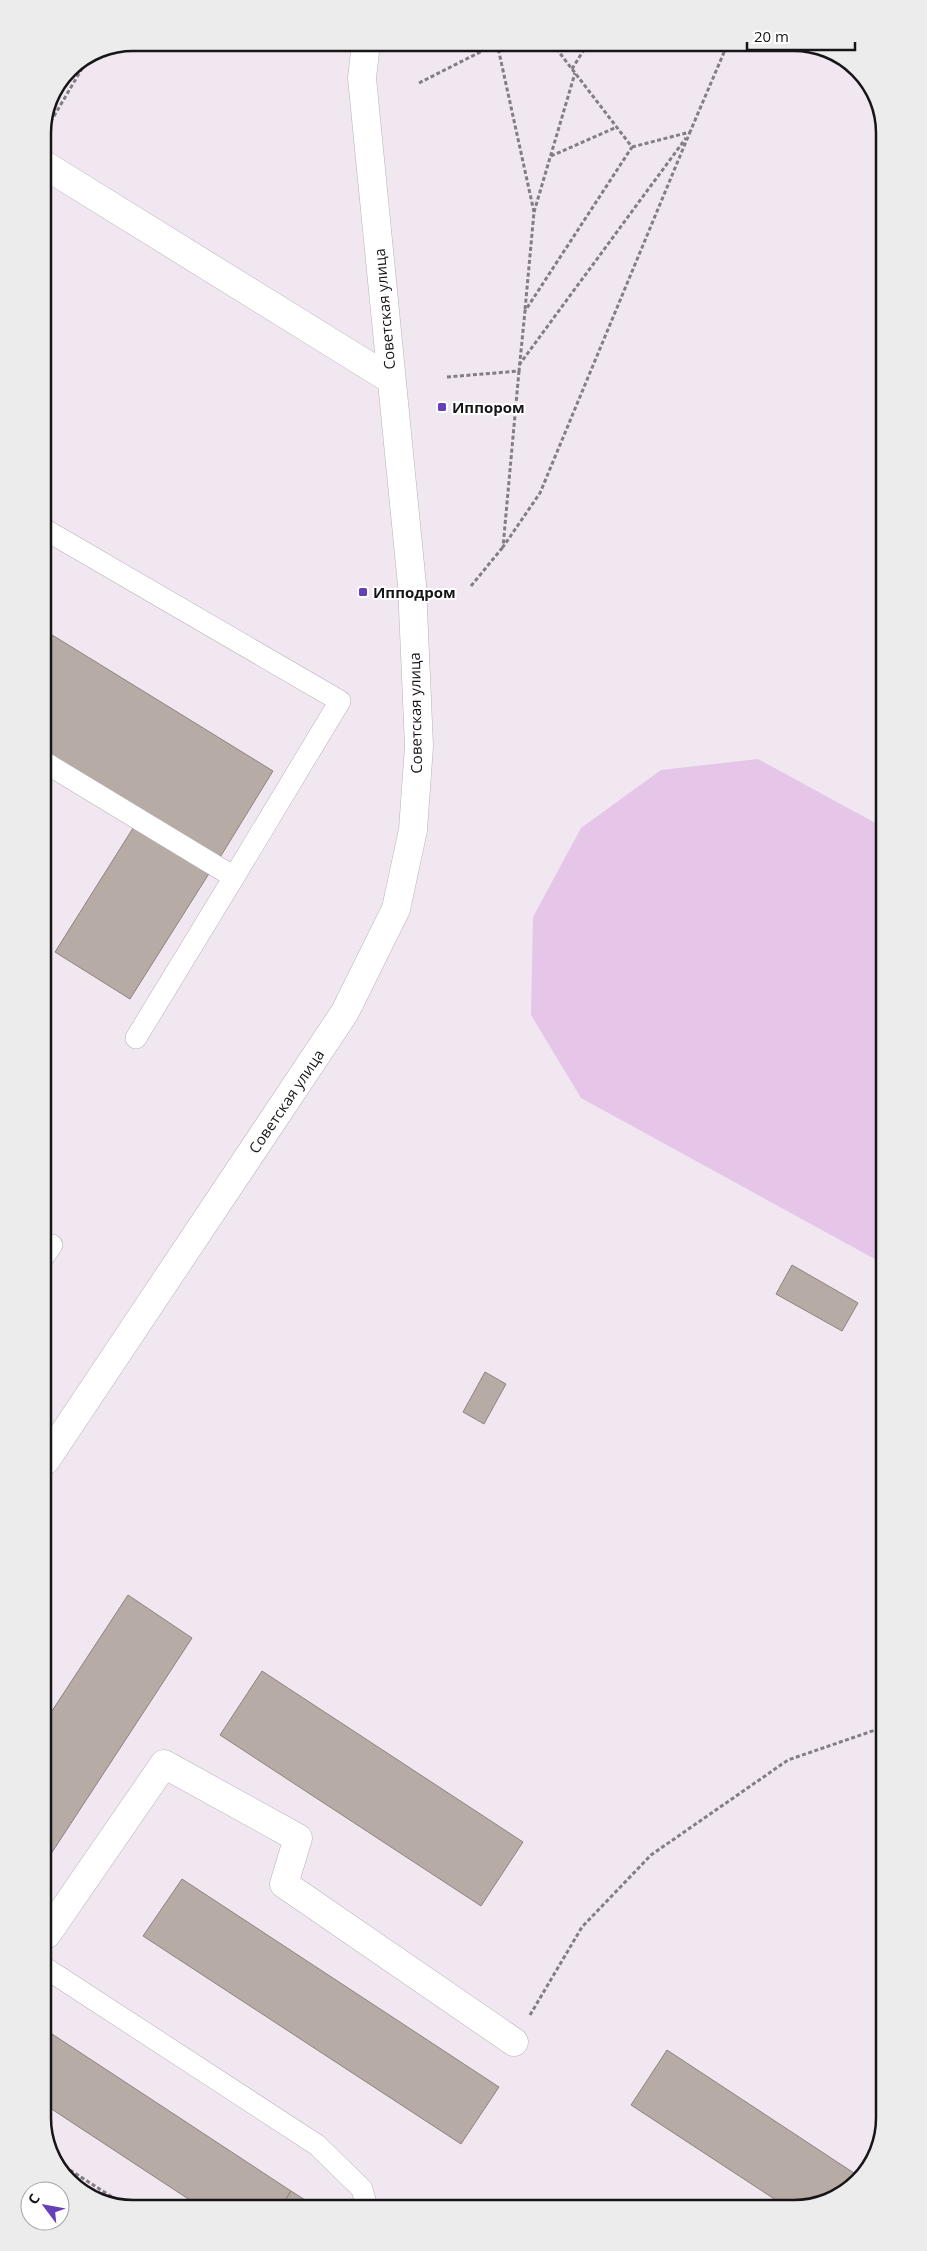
<svg xmlns="http://www.w3.org/2000/svg" width="927" height="2251" viewBox="0 0 927 2251" font-family="'Open Sans',sans-serif">
  <style>
    .green { fill: #e5c6e9 }
    .building { fill: #b7aba6; stroke: #8f837e }
    .lines { fill: none; stroke-linecap: round; stroke-linejoin: round }
    .lane-casing { stroke: #b9b1ba; stroke-width: 22 }
    .street-casing { stroke: #b9b1ba; stroke-width: 29 }
    .secondary-casing { stroke: #b9b1ba; stroke-width: 29 }
    .path { stroke: #837d84; stroke-width: 3; stroke-dasharray: 4 2.5; stroke-linecap: butt }
    .lane { stroke: #fff; stroke-width: 21 }
    .street { stroke: #fff; stroke-width: 28 }
    .secondary { stroke: #fff; stroke-width: 28 }
    .poi-dot { fill: #6640b8; stroke: #fff; stroke-width: 2 }
    .labels { text-anchor: middle; dominant-baseline: central; stroke-width: 4; stroke-linejoin: round; paint-order: stroke }
    .street-label { font-size: 15px; fill: #181518; stroke: #fff }
    .poi-label { font-size: 15px; font-weight: bold; fill: #181518; stroke: #fff; text-anchor: start }
    .rim { fill: none; stroke: #181518; stroke-width: 2.5 }
  </style>
  <rect width="100%" height="100%" fill="#f0e7f1"/>
  <polygon class="green" points="758,759 881,826 882,1263 581,1098 531,1015 533,917 581,828 661,770"/>
  <g class="building">
    <polygon points="44,630 273,771 219,859 44,751"/>
    <polygon points="135,825 210,872 130,999 55,952"/>
    <polygon points="792,1265 858,1303 842,1331 776,1294"/>
    <polygon points="485,1372 506,1384 484,1424 463,1412"/>
    <polygon points="128,1595 192,1638 47,1860 46,1720"/>
    <polygon points="262,1671 523,1842 481,1906 220,1735"/>
    <polygon points="182,1879 499,2087 461,2144 143,1936"/>
    <polygon points="52,2034 291,2191 281,2207 202,2208 47,2106 47,2043"/>
    <polygon points="667,2050 860,2177 822,2204 782,2204 631,2105"/>
    <polygon points="291,2191 316,2207 281,2207"/>
  </g>
  <g class="lines">
    <g class="lane-casing">
      <g id="lane">
        <polyline points="44,529 340,701 234,877 44,762"/>
        <polyline points="136,1038 234,877"/>
        <polyline points="45,1255 52,1245"/>
        <polyline points="47,1969 317,2145 362,2189 367,2207"/>
      </g>
    </g>
    <g class="street-casing">
      <g id="street">
        <polyline points="43,164 390,379"/>
        <polyline points="47,1934 164,1764 298,1838 284,1884 514,2042"/>
      </g>
    </g>
    <g class="secondary-casing">
      <polyline id="secondary" points="46,1460 345,1012 396,909 413,830 419,746 412,585 362,78 366,43"/>
    </g>
    <g class="path">
      <polyline points="497,43 534,212 525,310"/>
      <polyline points="572,69 588,43"/>
      <polyline points="419,83 498,43"/>
      <polyline points="44,133 90,55"/>
      <polyline points="632,147 690,132 728,43"/>
      <polyline points="551,156 617,127"/>
      <polyline points="534,212 575,73"/>
      <polyline points="519,365 686,138"/>
      <polyline points="519,371 503,547 540,493 690,132"/>
      <polyline points="447,377 519,371 525,311 632,147 552,43"/>
      <polyline points="471,586 503,547"/>
      <polyline points="530,2015 582,1927 651,1855 788,1760 884,1727"/>
      <polyline points="59,2163 129,2208"/>
    </g>
    <use href="#lane" class="lane"/>
    <use href="#street" class="street"/>
    <use href="#secondary" class="secondary"/>
  </g>
  <g class="poi-dot">
    <rect x="437" y="402" width="10" height="10" rx="2.5"/>
    <rect x="358" y="587" width="10" height="10" rx="2.5"/>
  </g>
  <g class="labels">
    <g class="street-label">
      <text transform="translate(384 309) rotate(-95)">Советская улица</text>
      <text transform="translate(415 713) rotate(-91)">Советская улица</text>
      <text transform="translate(286 1101) rotate(-56)">Советская улица</text>
    </g>
    <g class="poi-label">
      <text x="452" y="407">Иппором</text>
      <text x="373" y="592">Ипподром</text>
    </g>
  </g>
  <path d="M0 0H927V2251H0ZM133 51H794A82 82 0 0 1 876 133V2118A82 82 0 0 1 794 2200H133A82 82 0 0 1 51 2118V133A82 82 0 0 1 133 51Z" fill="#edeced" fill-rule="evenodd"/>
  <path class="rim" d="M133 51H794A82 82 0 0 1 876 133V2118A82 82 0 0 1 794 2200H133A82 82 0 0 1 51 2118V133A82 82 0 0 1 133 51Z"/>
  <g transform="translate(45 2206) rotate(302)"><circle r="24" fill="#ffffff" stroke="#a3a1a3"/>
  <path d="M0-4L9 19L0 12L-9 19Z" fill="#6640b8"/>
  <text y="-8" font-size="14" font-weight="bold" text-anchor="middle" fill="#181518">С</text>
  </g>
  <path d="M747 42v8h108v-8" fill="none" stroke="#181518" stroke-width="2.5"/>
  <text x="754" y="42" font-size="15" fill="#181518" stroke="#ffffff" stroke-width="4" paint-order="stroke">20 m</text>
</svg>
